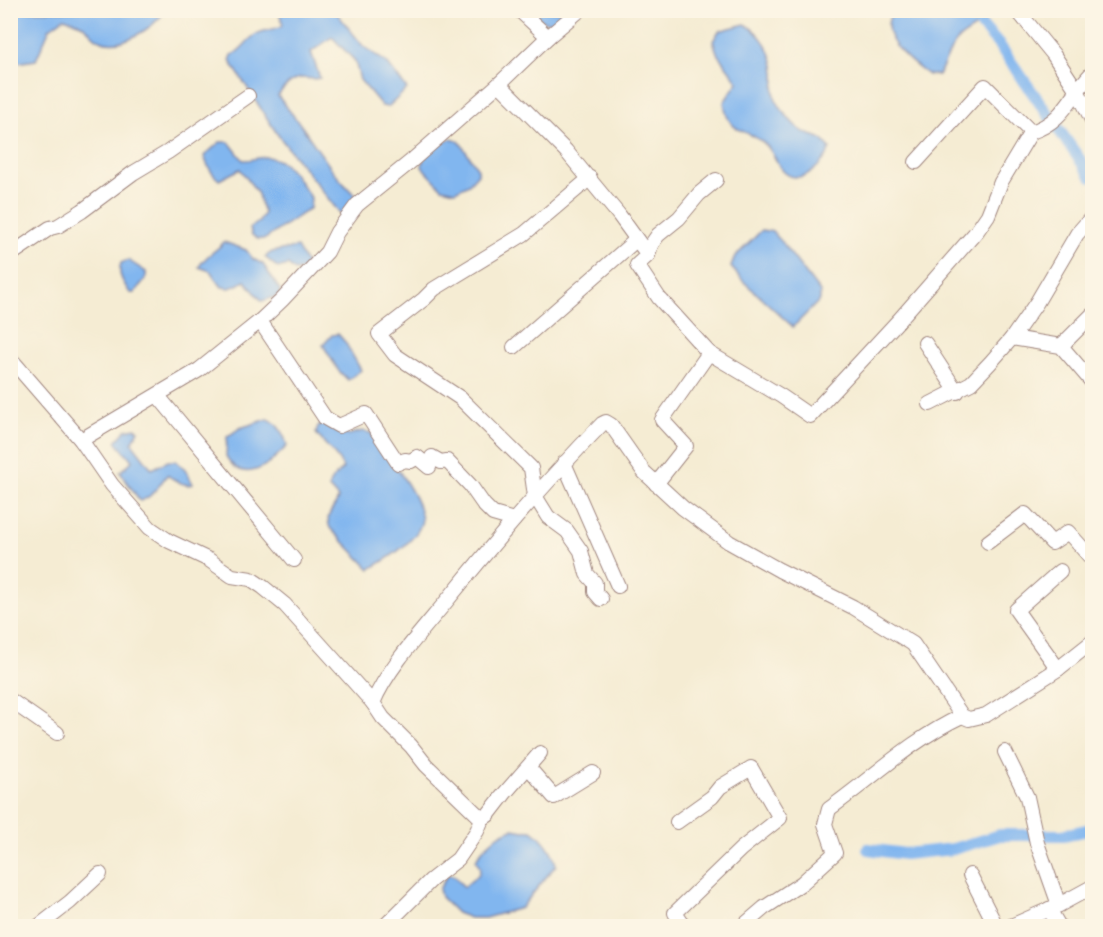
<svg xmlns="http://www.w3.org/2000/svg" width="1103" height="937" viewBox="0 0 1103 937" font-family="'Architects Daughter',sans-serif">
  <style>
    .water { fill: #81b6ef; stroke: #666a8d; stroke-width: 1.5 }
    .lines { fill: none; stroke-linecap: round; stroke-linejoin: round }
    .canal { stroke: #81b6ef; stroke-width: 12 }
    .street-casing { stroke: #a0867f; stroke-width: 16 }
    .street { stroke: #fff; stroke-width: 14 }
  </style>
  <rect width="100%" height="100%" fill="#fcf5e5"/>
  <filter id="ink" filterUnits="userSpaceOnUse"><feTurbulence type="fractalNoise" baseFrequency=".0167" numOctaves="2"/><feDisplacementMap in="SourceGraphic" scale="12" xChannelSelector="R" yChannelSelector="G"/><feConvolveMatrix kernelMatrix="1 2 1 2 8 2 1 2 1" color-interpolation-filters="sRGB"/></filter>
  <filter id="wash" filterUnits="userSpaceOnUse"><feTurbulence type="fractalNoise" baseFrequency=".008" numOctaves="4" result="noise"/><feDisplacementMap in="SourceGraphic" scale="24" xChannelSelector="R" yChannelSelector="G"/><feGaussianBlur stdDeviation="1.35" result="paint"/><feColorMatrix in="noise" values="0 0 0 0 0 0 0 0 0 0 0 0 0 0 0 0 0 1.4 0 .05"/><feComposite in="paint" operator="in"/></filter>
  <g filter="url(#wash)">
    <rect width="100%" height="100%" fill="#f5ecd3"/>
    <g class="water">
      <path d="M 894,10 L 984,11 L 986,19 C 979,28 967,31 958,40 C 948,50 946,63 938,75 L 928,75 C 910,62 874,35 894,10 Z"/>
      <path d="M 165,11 C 154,27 121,50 100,40 C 93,37 89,29 82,25 C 77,21 70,20 64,18 L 50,28 L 36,60 L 15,63 L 11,61 L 11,11 Z"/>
      <path d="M 274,11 L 335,11 L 363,46 L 387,63 L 407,89 L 388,107 L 382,106 L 360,80 L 355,61 L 332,37 L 311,52 L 320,78 C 313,80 310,78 303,78 C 293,78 283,87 278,96 C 288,110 300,122 309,137 C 324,158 337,179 356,196 L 342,216 L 278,135 L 230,61 L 232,55 C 242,50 246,41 255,35 C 263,29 275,31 283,25 L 280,15 Z"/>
      <polygon points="533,11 570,11 552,23 542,21"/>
      <path d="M 745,24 C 761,33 774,53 775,73 C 776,82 772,91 776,100 C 782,111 795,129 808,134 C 820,138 821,137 830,148 C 825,164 801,187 784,172 C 777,165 774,153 766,145 C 746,126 728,137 724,102 L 738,82 L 718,55 L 713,41 L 719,31 Z"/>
      <path d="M 450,139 L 459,141 L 478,169 L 478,174 L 469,184 L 455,191 L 442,188 L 422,167 C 423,152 437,144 450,139 Z"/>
      <path d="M 220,142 L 229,142 L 243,160 C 253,161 259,156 267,157 C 288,159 300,183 311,198 L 310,208 L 265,239 L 258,239 L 252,235 L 250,228 L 259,222 L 264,213 L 257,192 L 240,169 L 219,180 C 211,174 207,165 204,156 Z"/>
      <polygon points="762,230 773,232 780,240 820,292 820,300 793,327 743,281 731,267 734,258"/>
      <path d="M 224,242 L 246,250 L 253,259 L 263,264 L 280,290 L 278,296 L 262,301 L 245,281 L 230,288 L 222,287 L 210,271 L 199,267 C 205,255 216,252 224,242 Z"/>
      <polygon points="297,247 307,265 301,270 295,271 288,265 278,268 265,257 272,252"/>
      <path d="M 128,260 L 146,272 L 146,278 L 134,293 L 130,293 C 124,283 117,276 121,263 Z"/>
      <polygon points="338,334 345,342 361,370 348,380 338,370 323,345 332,335"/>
      <path d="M 268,419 C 278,423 285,436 287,446 C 269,465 244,487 226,456 L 227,437 L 240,428 Z"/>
      <path d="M 323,424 L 348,435 L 362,431 L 371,433 C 383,449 428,505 421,524 C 415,542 386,560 370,569 L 330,528 C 324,512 335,511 338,498 L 329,488 L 330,482 L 343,468 C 338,454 324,445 316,433 L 318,426 Z"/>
      <path d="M 135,428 L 139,430 L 132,443 L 152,469 L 168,461 L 176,461 L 185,469 L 193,484 C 184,487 175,480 167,475 C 159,485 152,498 140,501 L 120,472 L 132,461 C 128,453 120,449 116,441 L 126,430 Z"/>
      <path d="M 513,829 L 524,831 L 532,830 C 543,838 554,852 556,865 L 521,908 L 485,918 L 470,918 L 457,913 L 441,897 L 439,889 L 448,874 L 454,876 L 464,887 L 479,874 L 480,868 L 476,860 C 482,847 499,833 513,829 Z"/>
    </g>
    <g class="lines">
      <g class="canal">
        <polyline points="968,10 999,45 1092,177"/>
        <polyline points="868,849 905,854 953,849 1000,835 1063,835 1092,829"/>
      </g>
    </g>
  </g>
  <g filter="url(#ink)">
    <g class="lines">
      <g class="street-casing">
        <g id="street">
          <polyline points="519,10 548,37"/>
          <polyline points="1017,10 1053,54 1078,92 1092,120"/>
          <polyline points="499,84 566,151 619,215 648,255 637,265 659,298 709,353 662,420 686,446 656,484"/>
          <path d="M 916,162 L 985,86 L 1031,132 C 1065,121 1070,95 1092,73"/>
          <polyline points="590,178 524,234 434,289 424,299 379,334 395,355 460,398 531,468 535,496 548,517 567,531 581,551 587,574 595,583 595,592 601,599"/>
          <polyline points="10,255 50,228 58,226 82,211 133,173 168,152 248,96"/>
          <polyline points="648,255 651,245 658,235 679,218 699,194 716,180"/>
          <polyline points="260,321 325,418 339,426 366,414 398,463 405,460 411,461 417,457 429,467 432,457 441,462 447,461 470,485 484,505 493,514 514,520"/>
          <polyline points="1012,338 1061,346 1092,382"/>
          <polyline points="925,343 957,392"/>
          <polyline points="1061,346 1092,315"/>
          <polyline points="514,347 636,240"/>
          <polyline points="709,353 781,396 810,416 899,320 977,231 988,215 1001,182 1031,132"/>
          <polyline points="10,358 81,440 112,485 150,528 169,541 209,560 232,576 251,579 263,587 285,605 373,703"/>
          <polyline points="158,396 294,560"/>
          <polyline points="930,404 971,383 990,363 1012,338 1037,302 1077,234 1092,217"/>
          <polyline points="81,440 199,370 260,321 282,300 327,252 337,232 357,205 409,163 499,84 548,37 580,10"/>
          <polyline points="564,463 618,586"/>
          <polyline points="988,542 1025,514 1052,543 1068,532 1092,559"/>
          <polyline points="1058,669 1016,610 1060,571"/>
          <polyline points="10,700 57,733"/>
          <polyline points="1005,752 1027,797 1037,843 1059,905"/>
          <polyline points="529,768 554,797 593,773"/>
          <polyline points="482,819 488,815 505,793 540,753"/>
          <polyline points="677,822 712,797 720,787 751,768 780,818 741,849 675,913 684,926"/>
          <polyline points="970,875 996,926"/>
          <polyline points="1049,909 1059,926"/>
          <polyline points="39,926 70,902 100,874"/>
          <path d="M 385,926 L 431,880 L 458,859 L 477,831 L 482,819 L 426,765 L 411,746 L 383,718 L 373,703 C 387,669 421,632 445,603 C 495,541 546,481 602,424 L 606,422 L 611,425 L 644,472 L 683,508 L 729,542 L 779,570 L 853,607 L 913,644 L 962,716 L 969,719 L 986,715 L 1058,669 L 1092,642"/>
          <path d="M 743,926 L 764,908 L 802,883 L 835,853 L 825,824 L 829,809 C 875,776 911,740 962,716"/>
          <polyline points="1011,926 1059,905 1092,887"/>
        </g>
      </g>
      <use href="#street" class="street"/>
    </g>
  </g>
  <rect width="1103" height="937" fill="none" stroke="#fcf5e5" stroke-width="36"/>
</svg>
